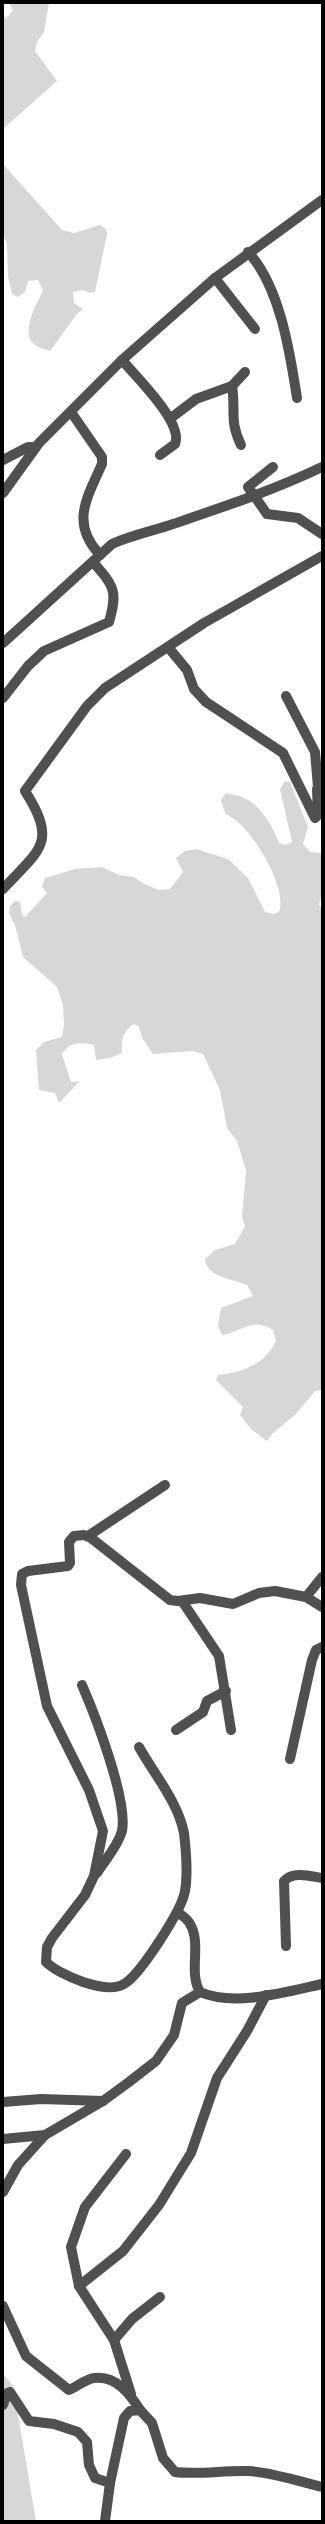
<svg xmlns="http://www.w3.org/2000/svg" width="325" height="2524" viewBox="0 0 325 2524" font-family="Signika,sans-serif">
  <style>
    .green { fill: #d7d7d7 }
    .lines { fill: none; stroke-linecap: round; stroke-linejoin: round }
    .minor { stroke: #505050; stroke-width: 10 }
  </style>
  <rect width="100%" height="100%" fill="#fff"/>
  <g class="green">
    <polygon points="9,3 49,3 44,32 37,42 35,51 57,81 4,128 3,155 3,15 6,18 13,11"/>
    <path d="M 3,164 L 62,230 L 74,233 L 100,225 L 106,229 L 107,234 L 95,292 L 90,293 L 83,290 L 73,292 L 74,303 L 83,309 L 77,314 L 50,351 C 45,349 39,348 35,345 C 19,333 37,304 43,290 L 38,280 L 28,281 L 25,292 L 18,297 L 12,294 L 8,277 L 7,245 L 3,233 Z"/>
    <path d="M 285,781 L 290,782 L 308,827 L 303,844 L 310,852 L 322,853 L 322,893 L 319,905 L 322,909 L 322,1390 L 315,1391 L 295,1415 L 273,1433 L 267,1441 L 251,1429 L 240,1415 L 243,1407 L 216,1380 L 218,1375 C 243,1372 264,1365 276,1341 L 273,1330 C 251,1317 245,1331 222,1335 L 218,1326 L 221,1308 L 253,1296 L 247,1285 C 231,1278 207,1278 205,1259 L 215,1250 L 235,1244 L 245,1226 L 242,1217 L 246,1170 L 237,1141 L 227,1128 L 220,1090 L 203,1054 L 192,1051 L 153,1054 L 142,1038 L 139,1027 L 134,1024 C 123,1031 121,1039 122,1053 L 110,1058 L 96,1060 L 94,1045 C 80,1042 70,1042 62,1054 L 71,1082 L 80,1081 L 59,1103 L 55,1093 L 39,1090 L 36,1050 L 44,1042 L 62,1037 L 64,1025 L 63,1005 L 57,987 L 23,957 L 15,925 L 9,913 L 10,906 L 15,901 L 20,902 L 22,915 L 25,917 L 47,893 L 42,887 L 45,878 L 75,869 L 102,867 L 119,875 L 134,877 L 144,884 L 159,890 L 170,889 L 183,872 L 176,858 L 185,851 L 196,849 L 228,859 L 248,878 L 265,912 L 273,914 L 279,912 C 287,888 258,841 240,824 C 236,819 230,817 225,813 L 221,800 L 226,793 C 231,795 237,795 242,797 C 260,804 273,826 279,843 L 285,845 L 292,842 L 280,789 Z"/>
    <polygon points="3,2374 13,2385 36,2521 3,2521"/>
  </g>
  <g class="lines">
    <g class="minor">
      <path d="M 248,252 C 280,286 290,353 297,398"/>
      <polyline points="215,278 255,329"/>
      <path d="M 122,360 C 136,377 184,423 175,444 L 160,455"/>
      <polyline points="232,386 245,372"/>
      <path d="M 71,412 L 102,457 L 102,464 C 87,498 70,523 100,555"/>
      <path d="M 171,418 L 196,399 L 232,386 C 236,410 229,421 241,445"/>
      <polyline points="3,460 28,447 36,447"/>
      <polyline points="273,467 248,487 267,514 298,518 322,534"/>
      <polyline points="3,493 39,443 122,360 215,278 322,200"/>
      <path d="M 3,643 L 112,544 C 132,535 153,531 173,524 C 223,507 274,490 322,467"/>
      <polyline points="168,647 187,670 194,689 206,702 283,753 315,818 318,815 317,789 319,787 322,789"/>
      <polyline points="286,696 315,752 318,787"/>
      <path d="M 3,698 L 28,666 L 44,651 L 109,622 C 118,591 114,586 93,562"/>
      <path d="M 3,889 C 40,849 58,843 25,791 L 87,706 L 105,688 L 204,623 L 322,556"/>
      <polyline points="88,1536 165,1485"/>
      <polyline points="306,1597 322,1577"/>
      <polyline points="182,1601 219,1656 231,1730"/>
      <path d="M 82,1685 C 95,1715 128,1800 122,1831 C 118,1846 105,1860 97,1873"/>
      <polyline points="176,1730 203,1712 207,1701 226,1691"/>
      <path d="M 139,1747 C 154,1774 178,1802 184,1833 C 186,1850 188,1874 185,1891 C 182,1910 140,1975 124,1984 C 106,1995 59,1975 46,1962 L 47,1947 L 52,1938 L 85,1895 L 94,1876 L 103,1831 L 89,1790 L 47,1706 L 21,1585 L 22,1574 L 28,1571 L 68,1566 L 70,1563 L 69,1542 L 74,1536 L 84,1535 L 91,1538 L 170,1600 L 178,1601 L 200,1598 L 233,1604 L 259,1593 L 275,1591 L 306,1597 L 322,1607"/>
      <polyline points="290,1759 312,1660 316,1650 322,1647"/>
      <path d="M 179,1913 C 182,1916 188,1919 190,1924 C 202,1944 188,1972 200,1992 C 234,2007 286,1992 322,1984"/>
      <path d="M 286,1946 L 284,1881 C 293,1871 310,1876 322,1878"/>
      <polyline points="3,2102 41,2099 103,2101"/>
      <polyline points="3,2139 45,2135 103,2101 129,2082 156,2061 174,2035 182,2003 200,1992"/>
      <polyline points="126,2154 85,2207 71,2247 79,2286 114,2340 131,2394"/>
      <polyline points="3,2192 18,2165 45,2135"/>
      <polyline points="79,2286 123,2251 159,2205 191,2153 217,2078 247,2031 266,1995"/>
      <path d="M 3,2306 L 26,2356 L 69,2390 C 76,2387 86,2379 94,2378 C 116,2375 130,2394 140,2410"/>
      <polyline points="114,2340 132,2319 160,2297"/>
      <polyline points="3,2405 7,2393 10,2392 29,2421 54,2424 78,2432 87,2442 89,2465 95,2478 110,2483"/>
      <path d="M 105,2521 L 110,2483 L 124,2418 L 130,2411 L 140,2410 L 152,2423 L 163,2458 L 175,2472 C 200,2475 224,2470 249,2471 C 274,2473 298,2481 322,2487"/>
    </g>
  </g>
  <rect width="325" height="2524" fill="none" stroke="#000000" stroke-width="8"/>
</svg>
